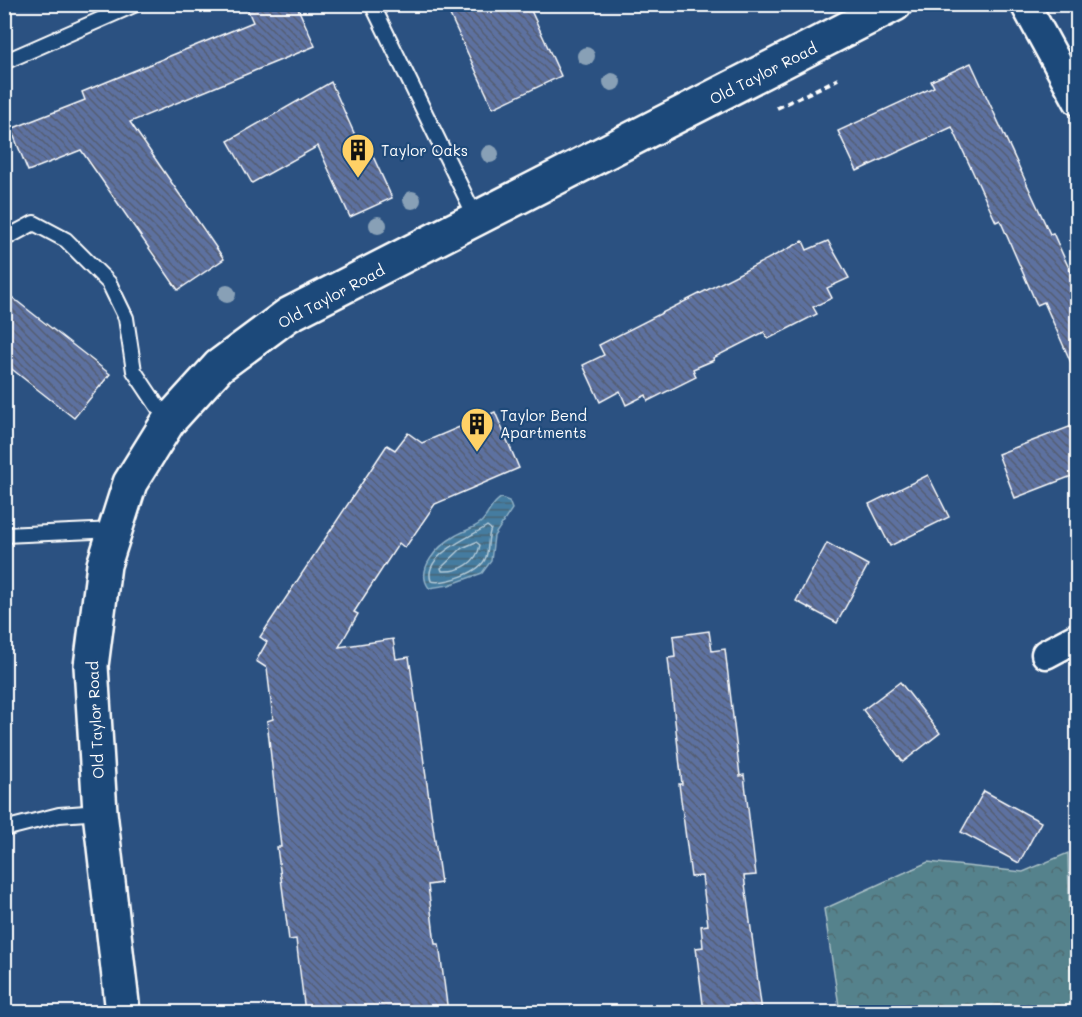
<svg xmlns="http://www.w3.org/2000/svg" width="1082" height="1017" viewBox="0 0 1082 1017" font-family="Mali,sans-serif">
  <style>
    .forest { fill: url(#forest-crowns); stroke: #aac0c6; stroke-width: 1.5 }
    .water { fill: url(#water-rules); stroke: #8fb0c6; stroke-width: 1.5 }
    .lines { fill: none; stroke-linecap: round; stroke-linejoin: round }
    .shore { stroke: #b4cbd9; stroke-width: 1.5 }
    .building { fill: url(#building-back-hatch); stroke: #fff; stroke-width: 1.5 }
    .service-casing { stroke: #fff; stroke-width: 18 }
    .minor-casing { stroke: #fff; stroke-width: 33 }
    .tertiary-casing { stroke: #fff; stroke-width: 38 }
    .path { stroke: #fff; stroke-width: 4; stroke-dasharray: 6 4.5; stroke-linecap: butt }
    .service { stroke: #1f4a7a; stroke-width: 14 }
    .minor { stroke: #1f4a7a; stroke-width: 28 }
    .tertiary { stroke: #1f4a7a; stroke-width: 33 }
    .tree { fill: #88a0b6 }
    .labels { text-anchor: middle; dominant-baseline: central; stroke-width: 4.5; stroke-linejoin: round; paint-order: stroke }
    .street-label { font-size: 15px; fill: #fff; stroke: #1f4a7a }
    .poi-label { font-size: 15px; fill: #fff; stroke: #1f4a7a; text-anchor: start }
  </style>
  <defs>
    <pattern id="forest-crowns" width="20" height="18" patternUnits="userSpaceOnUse" patternTransform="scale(1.5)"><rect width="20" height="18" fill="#54828c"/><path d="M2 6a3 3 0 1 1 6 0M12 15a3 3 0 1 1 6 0" fill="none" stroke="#506a6f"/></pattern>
    <pattern id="water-rules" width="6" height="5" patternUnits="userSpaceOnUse" patternTransform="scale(1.5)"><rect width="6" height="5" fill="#447ca0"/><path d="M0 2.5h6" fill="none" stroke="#486476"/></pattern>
    <pattern id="building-back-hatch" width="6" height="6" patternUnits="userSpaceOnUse" patternTransform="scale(1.5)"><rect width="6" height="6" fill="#5d71a0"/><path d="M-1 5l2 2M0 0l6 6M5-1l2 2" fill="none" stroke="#545d72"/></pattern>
  </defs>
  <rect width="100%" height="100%" fill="#2b5181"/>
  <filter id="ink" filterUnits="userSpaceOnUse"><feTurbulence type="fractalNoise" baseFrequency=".0167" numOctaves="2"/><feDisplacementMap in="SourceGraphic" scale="12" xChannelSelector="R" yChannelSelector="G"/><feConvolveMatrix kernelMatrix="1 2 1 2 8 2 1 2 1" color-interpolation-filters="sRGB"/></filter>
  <g filter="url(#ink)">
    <polygon class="forest" points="1068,853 1072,1012 840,1012 824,909 928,862 1023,872"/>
    <path class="water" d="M 501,498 L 509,501 L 512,509 L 494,536 L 491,561 L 482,573 L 449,585 L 429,588 C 415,569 438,546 455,536 C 463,531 473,529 480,523 C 489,516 490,504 501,498 Z"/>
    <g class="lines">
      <g class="shore">
        <path d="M 487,526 L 491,529 C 487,538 489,548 486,557 C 481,573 445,584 431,581 C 422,555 471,537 487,526 Z"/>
        <path d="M 476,542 L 480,545 C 477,563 460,572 442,571 L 441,568 L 462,548 Z"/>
      </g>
    </g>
    <g class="building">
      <polygon points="245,4 296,4 315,46 130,122 224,259 178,290 81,150 28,171 11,129 85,100 82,92 253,22"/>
      <polygon points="445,4 528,4 561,76 493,108"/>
      <polygon points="971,63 1050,234 1053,233 1077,286 1077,376 1044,302 1037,305 1000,220 996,222 952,127 857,171 838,131 934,87 931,81"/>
      <polygon points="331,82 359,144 366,141 392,198 350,217 318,146 252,183 228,141"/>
      <polygon points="803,241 807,250 828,241 849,278 827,288 832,298 813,307 817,314 768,339 764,332 713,358 714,360 693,369 696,377 648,401 646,395 626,405 620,391 600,402 583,365 604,355 599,345"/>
      <polygon points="4,291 110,374 74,418 4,363"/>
      <polygon points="495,412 519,468 435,504 405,548 399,543 354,612 358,614 339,647 393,639 396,659 409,657 441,883 428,885 435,944 439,944 448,1012 305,1012 296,939 289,940 277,847 281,847 267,721 273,719 267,668 256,661 267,642 260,637 387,445 395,450 408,433 422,443"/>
      <polygon points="1077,424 1077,474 1015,498 998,454"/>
      <polygon points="928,475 949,517 890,546 869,504"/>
      <polygon points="827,543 868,565 837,623 796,601"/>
      <polygon points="709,631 712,651 725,649 740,776 744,775 756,875 744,876 762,1012 704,1012 696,948 703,947 701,926 708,925 702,876 691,877 679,784 682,784 668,658 675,657 673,636"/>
      <polygon points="900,682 940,733 903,762 863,710"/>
      <polygon points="984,791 1041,822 1019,863 961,832"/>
    </g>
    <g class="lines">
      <g class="service-casing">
        <g id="service">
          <polyline points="372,4 476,218"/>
          <polyline points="4,62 136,4"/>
          <polyline points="4,239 34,223 66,240 109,283 126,318 134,371 168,422"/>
          <polyline points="4,535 115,530"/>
          <polyline points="4,829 59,815 100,812"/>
        </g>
      </g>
      <g class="minor-casing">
        <g id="minor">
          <polyline points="1025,4 1078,101"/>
          <polyline points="1046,654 1078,637"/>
        </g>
      </g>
      <g class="tertiary-casing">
        <polyline id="tertiary" points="123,1012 100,812 91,666 104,565 130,483 168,422 219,366 288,315 895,4"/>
      </g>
      <polyline class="path" points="777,108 838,79"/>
      <use href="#service" class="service"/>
      <use href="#minor" class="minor"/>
      <use href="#tertiary" class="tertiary"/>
    </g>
    <g class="tree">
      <circle cx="586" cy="56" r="9"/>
      <circle cx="612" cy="82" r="9"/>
      <circle cx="490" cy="154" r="9"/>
      <circle cx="412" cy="200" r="9"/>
      <circle cx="378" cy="225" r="9"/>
      <circle cx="227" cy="294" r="9"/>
    </g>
  </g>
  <defs>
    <g id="building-pin" transform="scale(1.725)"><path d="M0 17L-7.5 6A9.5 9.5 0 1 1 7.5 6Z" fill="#ffd166" stroke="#1f4a7a"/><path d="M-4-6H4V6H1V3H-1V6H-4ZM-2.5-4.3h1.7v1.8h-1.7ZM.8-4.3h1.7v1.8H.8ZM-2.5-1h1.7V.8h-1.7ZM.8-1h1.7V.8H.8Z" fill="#111"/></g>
  </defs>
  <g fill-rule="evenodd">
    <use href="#building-pin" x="358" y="150"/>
    <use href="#building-pin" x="477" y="424"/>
  </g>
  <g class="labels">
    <g class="street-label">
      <text transform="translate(763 73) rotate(-27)">Old Taylor Road</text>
      <text transform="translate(331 296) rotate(-28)">Old Taylor Road</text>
      <text transform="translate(95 720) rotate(-93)">Old Taylor Road</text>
    </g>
    <g class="poi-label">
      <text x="381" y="150">Taylor Oaks</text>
      <text x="500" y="415">Taylor Bend<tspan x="500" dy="17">Apartments</tspan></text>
    </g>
  </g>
  <rect width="1082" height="1017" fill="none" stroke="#1f4a7a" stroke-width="24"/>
  <rect x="12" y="12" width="1058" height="993" fill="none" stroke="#fff" stroke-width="2" filter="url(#ink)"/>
</svg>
